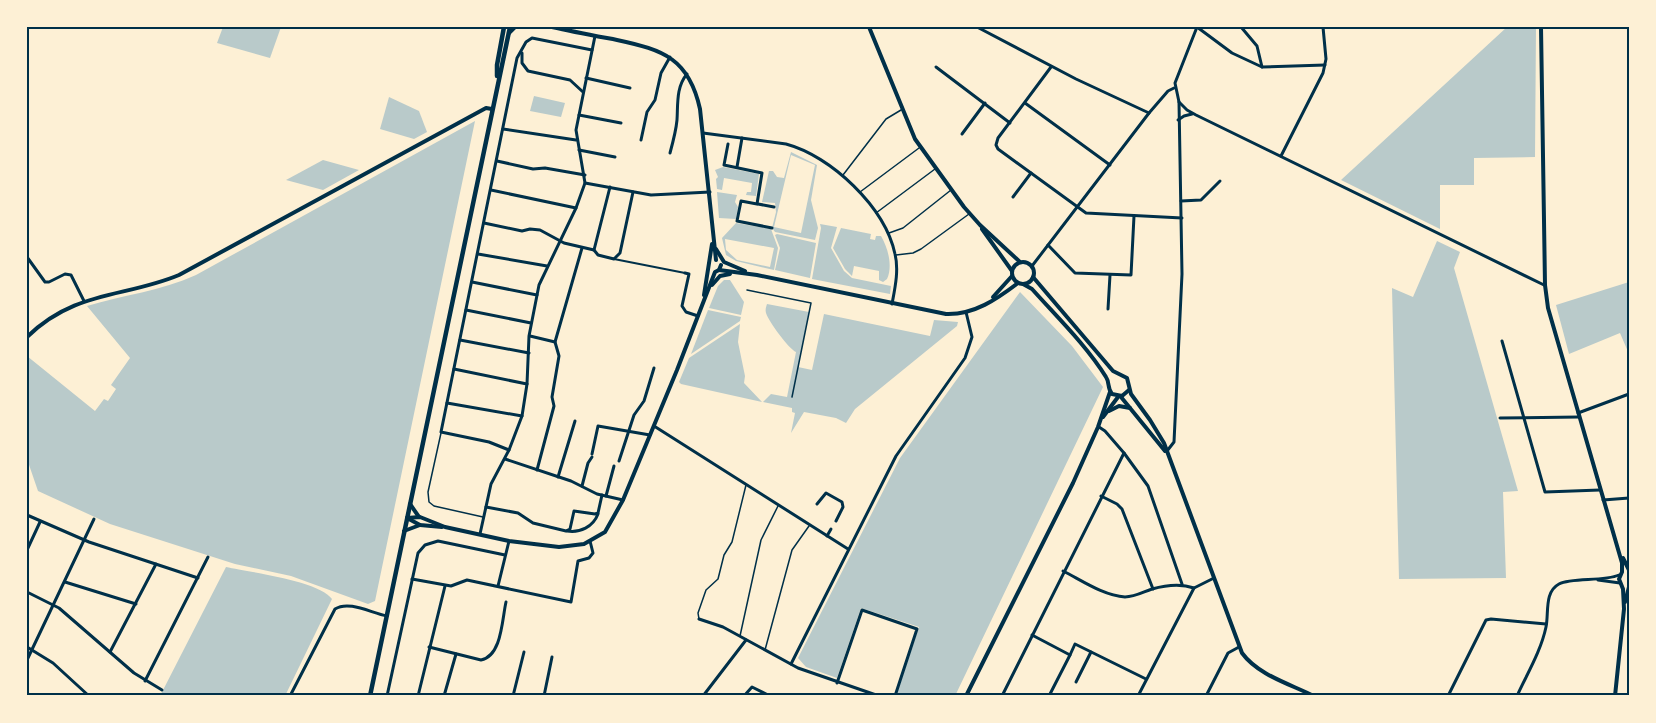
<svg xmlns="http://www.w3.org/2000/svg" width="1656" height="723" viewBox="0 0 1656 723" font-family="'Archivo Narrow',sans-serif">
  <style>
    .green { fill: #b9caca; fill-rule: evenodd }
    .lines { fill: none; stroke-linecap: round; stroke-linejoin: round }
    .service { stroke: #003049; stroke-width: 1.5 }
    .pedestrian { stroke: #003049; stroke-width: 2 }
    .minor { stroke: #003049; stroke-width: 3 }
    .tertiary { stroke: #003049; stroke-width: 4 }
    .primary { stroke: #003049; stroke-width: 4.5 }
    .neatline { fill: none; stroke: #003049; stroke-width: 2 }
  </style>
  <rect width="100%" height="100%" fill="#fdf0d5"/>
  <g class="green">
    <polygon points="223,27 281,27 270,58 217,43"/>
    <polygon points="1507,27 1536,27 1535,157 1474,158 1474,185 1440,185 1440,229 1341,180"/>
    <polygon points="534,96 565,103 561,117 530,111"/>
    <polygon points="389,97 419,111 427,132 414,139 380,129"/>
    <path d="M 475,121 L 375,601 L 368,604 L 291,576 L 235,564 L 110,524 L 38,491 L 27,459 L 27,356 L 95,411 L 104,399 L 108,401 L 116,389 L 111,385 L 130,358 L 87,306 C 123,295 161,291 196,275 Z"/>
    <path d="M 791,152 L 817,165 L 811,200 L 818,228 L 815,240 L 775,232 L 772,228 L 776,212 L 775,203 L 762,202 L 769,171 L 773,171 L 777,177 L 784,178 ZM 791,155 L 815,165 L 801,233 L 774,227 Z"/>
    <polygon points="323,160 359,170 323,190 286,180"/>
    <polygon points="723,167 759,174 756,196 746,195 747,192 751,192 752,183 724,178 722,190 717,189 716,179 718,177 715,170"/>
    <polygon points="717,192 737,195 735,202 738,207 736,219 719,218"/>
    <path d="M 736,223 L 771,229 L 778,248 L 774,270 L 736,261 L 726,255 L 722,238 ZM 725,239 L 774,248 L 770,267 L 737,260 L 726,250 Z"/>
    <polygon points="820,224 837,227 831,248 844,271 852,278 891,286 890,294 812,279 821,228"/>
    <path d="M 841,228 L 871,234 L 870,239 L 875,240 L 876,236 L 881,236 C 888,248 893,266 887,279 L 883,282 L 879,280 L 879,271 L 854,266 L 852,276 L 845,269 L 833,248 Z"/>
    <polygon points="777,234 816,243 810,278 775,270 780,248 775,235"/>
    <polygon points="1437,241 1460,252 1454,268 1518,491 1503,492 1506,578 1399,579 1392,288 1413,297"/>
    <polygon points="724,280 730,280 744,302 741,315 709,308 718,286"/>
    <polygon points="1629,282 1629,354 1620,333 1569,354 1556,305"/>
    <polygon points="1020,292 1072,346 1103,387 955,696 896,696 919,627 861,608 837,678 806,667 798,658 900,458"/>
    <path d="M 767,304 L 809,312 L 798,367 L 812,370 L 824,314 L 930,336 L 934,320 L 958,322 L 957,326 L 855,409 L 846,423 L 836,418 L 804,412 L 791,433 L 795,413 L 792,412 L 792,408 L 763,402 L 771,394 L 787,397 L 796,352 C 789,349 769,322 766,313 C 765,310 766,307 767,304 Z"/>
    <polygon points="708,310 741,317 740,321 691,354"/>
    <polygon points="740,324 738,342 745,376 744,383 762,402 681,384 679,382 689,358"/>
    <path d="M 226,567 C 249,572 320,581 332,599 L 285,696 L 160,696 Z"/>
  </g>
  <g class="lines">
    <g class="service">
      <polyline points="843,175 886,119 901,110"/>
      <polyline points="860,192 919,148"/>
      <polyline points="876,213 935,169"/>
      <polyline points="889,233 903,228 951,190"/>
      <polyline points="896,255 913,253 921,249 969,214"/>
      <polyline points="747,290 811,303 792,397"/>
      <polyline points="441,433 428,492 429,502 434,506 483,517"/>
      <polyline points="699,619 698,613 706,590 718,579 724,555 732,542 746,485"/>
      <polyline points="740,636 761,540 778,506"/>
      <polyline points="765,650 792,550 809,526"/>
    </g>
    <polyline class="pedestrian" points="614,259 685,273"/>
    <g class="minor">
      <polyline points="819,27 840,27"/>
      <polyline points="977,27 1076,79 1149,113"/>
      <polyline points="1197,27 1232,53 1262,67 1325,65"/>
      <polyline points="1241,27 1257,46 1262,67"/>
      <polyline points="522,53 522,63 528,71 570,80 583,92"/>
      <polyline points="936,67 1010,123"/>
      <polyline points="1051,67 998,138 996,145 998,149 1086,213 1182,218"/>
      <polyline points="586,78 630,88"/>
      <polyline points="1179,102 1187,110 1196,115 1544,285"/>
      <polyline points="1025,103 1110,165"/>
      <polyline points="579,115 621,123"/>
      <polyline points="1178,120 1184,116 1192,114"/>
      <polyline points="503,129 576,140"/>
      <path d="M 703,133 L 786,144 C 831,156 885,207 895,254 C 899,270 895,288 892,304"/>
      <polyline points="962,134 985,103"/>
      <polyline points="641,140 647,112 655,100 661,73 670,57"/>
      <polyline points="728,144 724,165 762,173 757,204 741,201 737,221 772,228"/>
      <polyline points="579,150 615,157"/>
      <path d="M 670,153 C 673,142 676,131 677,120 C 678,104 676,87 687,74"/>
      <polyline points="1281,156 1323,73 1326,59 1323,27"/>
      <polyline points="497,161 533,169 545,168 585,175"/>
      <polyline points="737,167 742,138"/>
      <polyline points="585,183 651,195 710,192"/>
      <polyline points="491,190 576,208"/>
      <polyline points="1013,197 1031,173"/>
      <polyline points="1181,201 1201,200 1220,181"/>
      <polyline points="758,204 774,207"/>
      <polyline points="484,223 522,231 530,229 540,230 564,243 594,250 598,255 614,259 620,253 633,192"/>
      <polyline points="1048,245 1075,273 1131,275 1134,216"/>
      <polyline points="594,250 610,187"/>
      <polyline points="478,254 547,266"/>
      <polyline points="27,257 45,282 49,282 65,274 71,275 84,301"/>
      <polyline points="1032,266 1149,113 1168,91 1174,88"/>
      <polyline points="685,273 689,274 682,306 686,312 698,316"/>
      <polyline points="472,282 537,295"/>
      <polyline points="1108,309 1110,275"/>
      <polyline points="466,310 531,323"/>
      <polyline points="530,336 555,342"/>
      <polyline points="460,340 529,353"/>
      <polyline points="1502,341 1545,492 1600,490"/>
      <polyline points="454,369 527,384"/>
      <polyline points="447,403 522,416"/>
      <polyline points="1578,413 1629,394"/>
      <polyline points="1500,418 1579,417"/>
      <polyline points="654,426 848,549"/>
      <polyline points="1099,427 1105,431 1124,453 1148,486 1182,584"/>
      <polyline points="509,450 489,442 441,432 517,58 526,42 532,38 592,50"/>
      <polyline points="1167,451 1174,442 1182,274 1179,102 1175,83 1197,27"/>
      <polyline points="592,454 598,426 650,435"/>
      <polyline points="505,459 571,481 597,494 623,500"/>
      <polyline points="619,461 634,415 644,401 654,368"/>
      <polyline points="537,470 554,406 552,397 559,356 555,342 582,248"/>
      <polyline points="558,477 575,421"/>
      <polyline points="582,486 588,463 592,457"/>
      <polyline points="606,496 614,466"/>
      <polyline points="1101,496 1117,504 1122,509 1153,589"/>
      <polyline points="1603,500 1629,498"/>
      <polyline points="817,504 826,493 842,502 843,507 836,521"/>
      <polyline points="486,507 518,513 533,523 566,531 570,529 574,511 595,514 598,513 602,495"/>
      <polyline points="27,515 89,542 198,578"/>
      <path d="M 567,531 C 580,533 593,527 598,514"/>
      <polyline points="480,534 491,484 509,450 522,416 527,384 529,336 539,285 576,208 585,183 576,130 595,36"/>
      <polyline points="827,536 831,529"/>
      <polyline points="27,550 40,522"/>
      <path d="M 1063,571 C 1081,580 1104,596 1125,597 C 1135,597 1143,592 1152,589 C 1166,585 1180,583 1194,588"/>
      <polyline points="412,579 451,586 467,580 571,602 578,561 589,558 593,553 590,541"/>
      <polyline points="1598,580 1620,583"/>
      <polyline points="65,582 136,604"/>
      <polyline points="498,586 509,541"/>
      <polyline points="27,592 59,608 134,673 162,690"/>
      <polyline points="699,619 723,627 798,668 879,696"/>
      <polyline points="1032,635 1070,655 1075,644 1146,679"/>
      <polyline points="27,647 53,663 89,696"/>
      <path d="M 429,647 L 481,660 C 502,656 502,619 506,602"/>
      <polyline points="110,652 156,564"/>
      <polyline points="27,660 94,519"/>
      <polyline points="791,664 896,456 965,358 972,337 966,312"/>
      <polyline points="145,681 208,557"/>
      <polyline points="1076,682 1091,652"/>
      <polyline points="837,683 862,610 917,629 895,696"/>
      <path d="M 290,696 L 335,609 C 349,600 371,613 387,616"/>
      <polyline points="387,696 418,553 425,545 438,541 505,555"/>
      <polyline points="418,696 445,586"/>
      <polyline points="444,696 456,654"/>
      <polyline points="513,696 524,652"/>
      <polyline points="544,696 552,657"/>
      <polyline points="703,696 746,640"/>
      <polyline points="744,696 752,687 770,696"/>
      <polyline points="1002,696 1124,453"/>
      <polyline points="1049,696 1070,655"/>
      <polyline points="1138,696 1194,588 1214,578"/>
      <polyline points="1206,696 1228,653 1239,647"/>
      <polyline points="1448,696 1486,620 1491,619 1546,624"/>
      <path d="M 1517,696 C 1527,674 1541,651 1546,627 C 1549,613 1544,592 1559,584 C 1572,577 1603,582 1619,575"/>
    </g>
    <g class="tertiary">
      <polyline points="545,27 553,27"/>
      <path d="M 552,27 C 574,32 596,36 617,40 C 664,50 689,59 700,109 L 716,260"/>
      <polyline points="869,27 915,139 964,207 980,225 1020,262"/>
      <polyline points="1541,27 1545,285 1548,308 1622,563 1622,572 1619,579 1623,589 1624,609 1615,696"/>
      <polyline points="509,33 515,27"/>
      <polyline points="982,229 1012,271"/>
      <polyline points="716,249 724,262 745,271"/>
      <circle cx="1023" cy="273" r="11"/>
      <path d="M 719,270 L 757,275 L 946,314 C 974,315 997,299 1018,283"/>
      <path d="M 1033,277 L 1113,371 L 1127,378 L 1131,394 L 1150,420 L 1164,443 L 1242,653 C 1258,675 1290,684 1314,696"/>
      <path d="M 1023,284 L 1032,289 C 1057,317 1086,345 1106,377 C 1110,383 1107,388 1112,394 L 1122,396 L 1129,390"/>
      <polyline points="712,285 720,276 730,274"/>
      <polyline points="704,295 712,244"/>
      <polyline points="993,297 1012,276"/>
      <path d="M 27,337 C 75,290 124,298 179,275 L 475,114 L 486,108 L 492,109"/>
      <polyline points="1121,397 1165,451"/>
      <polyline points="1109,411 1119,406 1130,408"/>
      <polyline points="1103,417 1118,397"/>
      <polyline points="410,504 419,517"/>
      <polyline points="407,518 420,517 445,527 509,541 559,547 584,544 605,532 623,500 677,370 715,272 719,270 721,265"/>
      <polyline points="407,518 420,525 442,527"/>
      <polyline points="404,531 420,525"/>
      <polyline points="1623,558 1629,570"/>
      <polyline points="1625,602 1629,587"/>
      <polyline points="966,696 1073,483 1098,427 1110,392"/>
    </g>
    <g class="primary">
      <polyline points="497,76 497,65 504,27"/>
      <polyline points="27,694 30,696"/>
      <polyline points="370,696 510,27"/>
    </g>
  </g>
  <rect width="1656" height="723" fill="none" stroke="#fdf0d5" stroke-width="57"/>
  <rect x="28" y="28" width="1600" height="666" class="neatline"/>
</svg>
